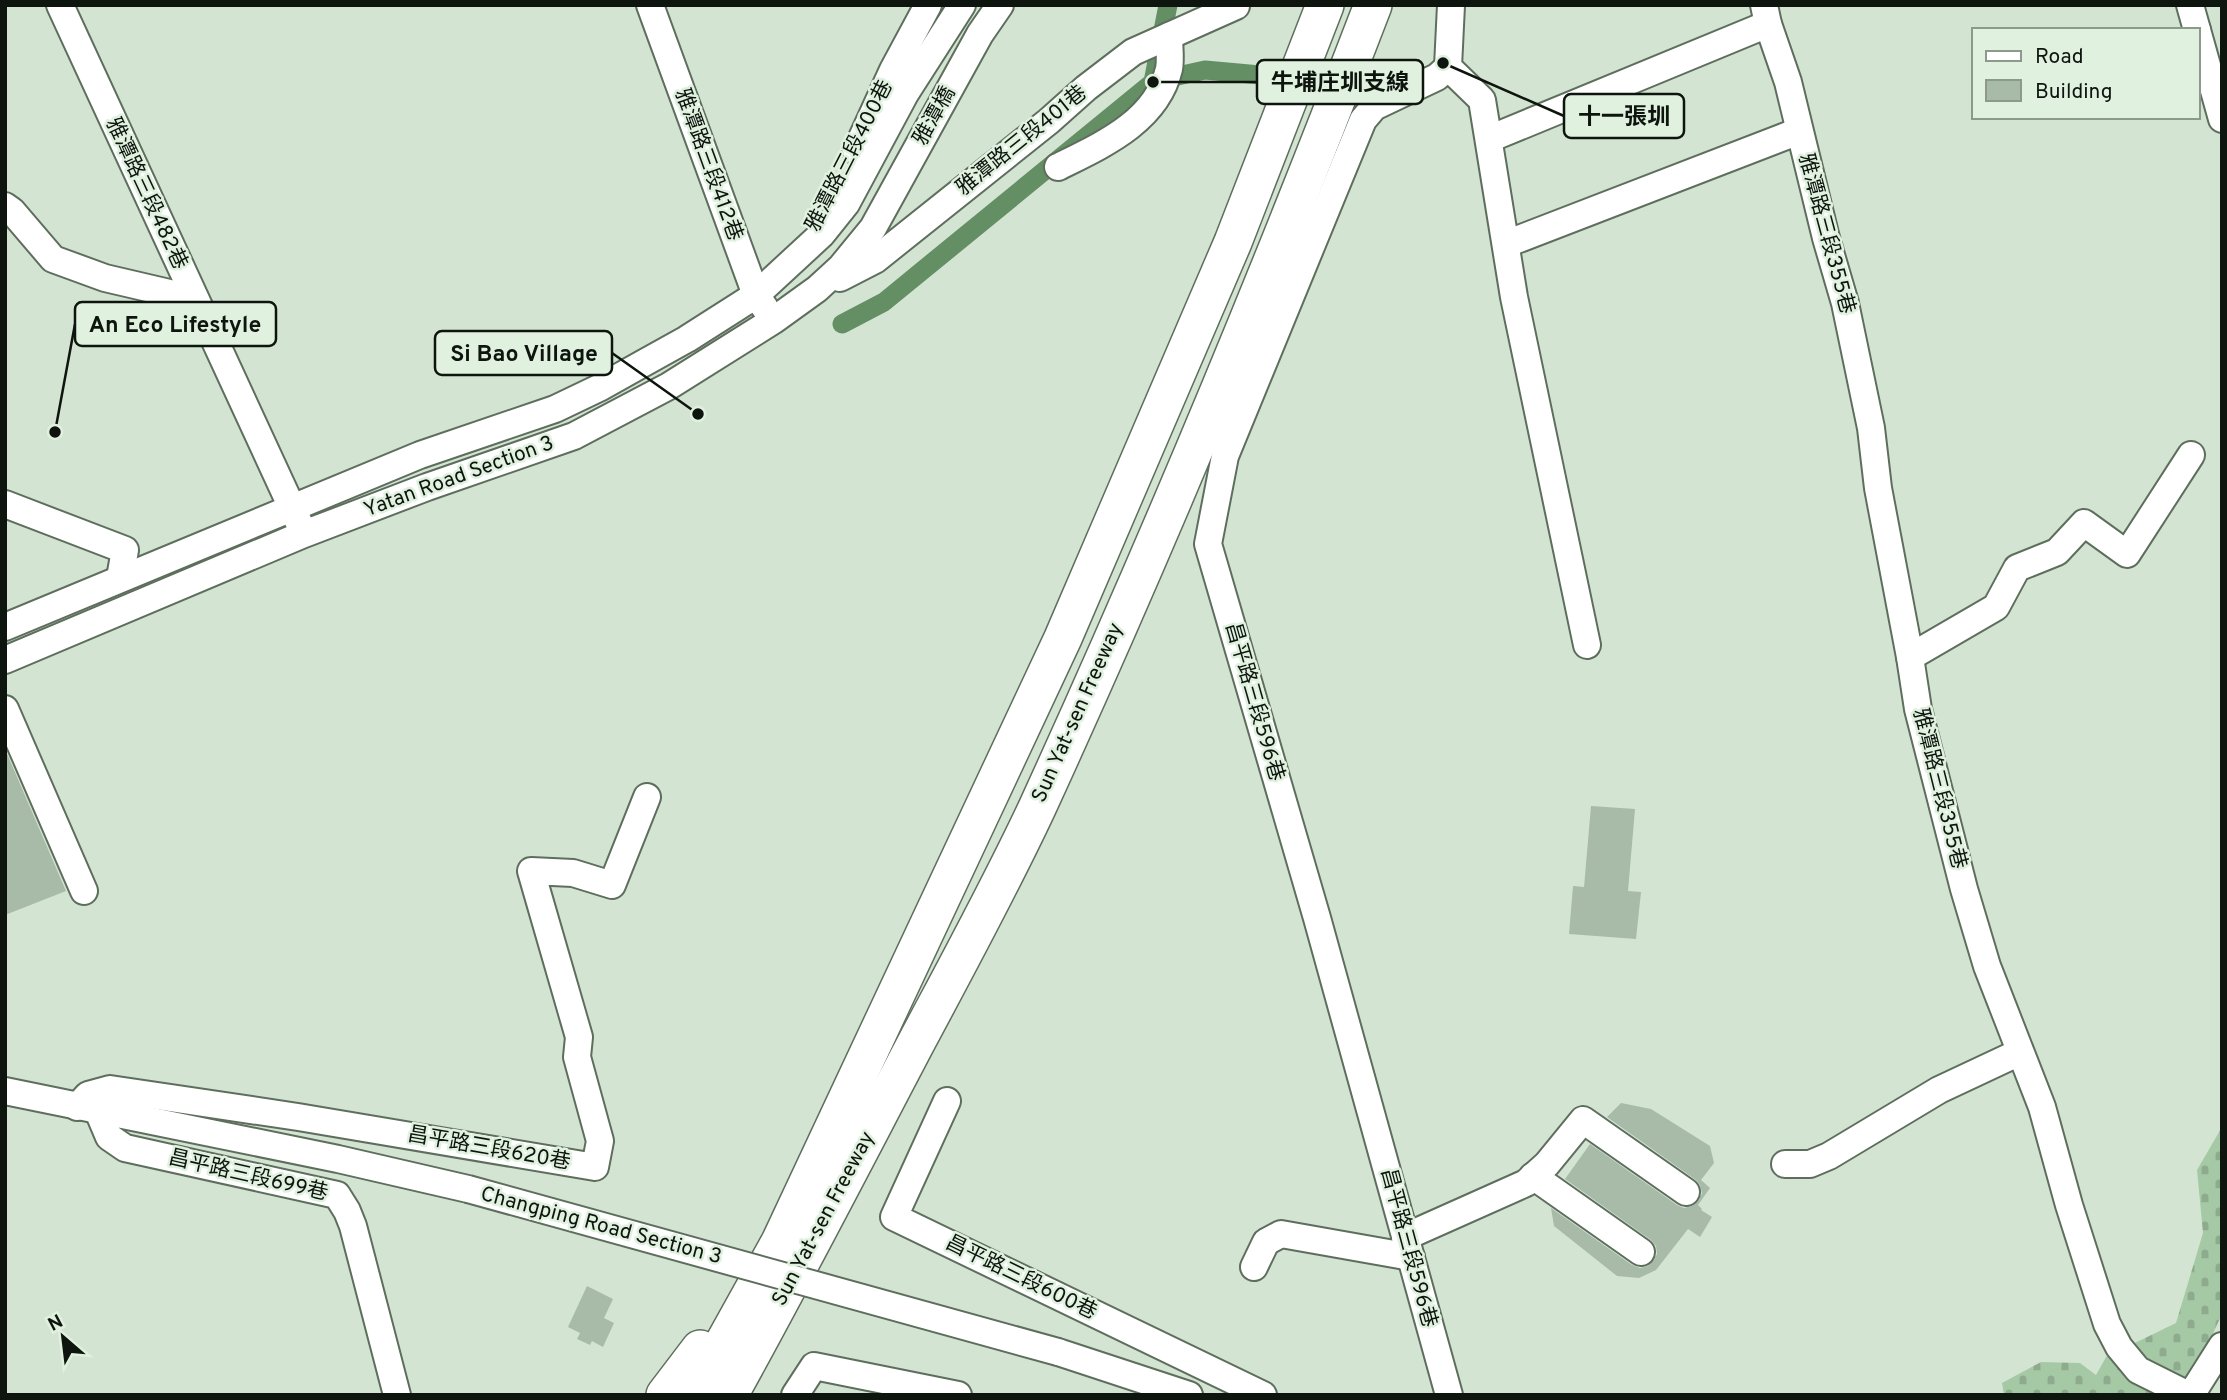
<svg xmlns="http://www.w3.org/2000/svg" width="2227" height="1400" viewBox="0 0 2227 1400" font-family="Overpass,'Noto Sans TC',sans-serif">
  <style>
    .cemetery { fill: url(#cemetery-stones) }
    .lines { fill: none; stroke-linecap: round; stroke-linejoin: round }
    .canal { stroke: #648e63; stroke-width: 19 }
    .building { fill: #a8baa8 }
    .minor-casing { stroke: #5e6e5d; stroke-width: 30 }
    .highway-casing { stroke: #5e6e5d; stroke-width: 40 }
    .minor { stroke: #fff; stroke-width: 26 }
    .highway { stroke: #fff; stroke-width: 37 }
    .minor-bridge-casing { stroke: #5e6e5d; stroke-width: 30; stroke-linecap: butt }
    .minor-bridge { stroke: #fff; stroke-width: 26 }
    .labels { text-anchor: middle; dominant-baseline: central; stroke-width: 5; stroke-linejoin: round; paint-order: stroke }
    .street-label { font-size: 21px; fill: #0e140e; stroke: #e0f2df }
    .leader { fill: none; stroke: #0e140e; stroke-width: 2.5 }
    .callout-dot { fill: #0e140e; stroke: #e0f2df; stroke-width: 2.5 }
    .callout { fill: #e0f2df; stroke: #0e140e; stroke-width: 2.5 }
    .callout-label { font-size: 23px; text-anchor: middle; font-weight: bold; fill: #0e140e }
  </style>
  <defs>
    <pattern id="cemetery-stones" width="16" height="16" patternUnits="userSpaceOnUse" patternTransform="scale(1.75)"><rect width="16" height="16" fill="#a6c9a5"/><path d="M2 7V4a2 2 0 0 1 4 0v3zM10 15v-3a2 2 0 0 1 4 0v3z" fill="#8eac8d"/></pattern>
  </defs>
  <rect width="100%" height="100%" fill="#d3e5d2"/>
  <polygon class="cemetery" points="2222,1127 2222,1314 2194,1375 2175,1395 2004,1395 2002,1383 2041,1362 2080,1363 2096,1375 2106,1357 2176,1323 2203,1233 2197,1170"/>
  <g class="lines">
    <g class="canal">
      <polyline points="1155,81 1205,70 1272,76"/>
      <polyline points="842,324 884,302 1153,82 1168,5"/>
    </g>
  </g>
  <g class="building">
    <polygon points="5,749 66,891 5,915"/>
    <polygon points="1591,806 1635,809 1628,891 1641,892 1636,939 1569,934 1573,886 1584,887"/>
    <polygon points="1621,1103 1651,1109 1710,1146 1714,1163 1701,1180 1710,1188 1698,1205 1702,1209 1701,1210 1712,1217 1700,1237 1688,1229 1656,1270 1639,1278 1617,1276 1554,1226 1551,1208 1632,1265 1640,1268 1648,1266 1654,1260 1657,1254 1656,1246 1651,1240 1565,1179 1590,1144 1677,1205 1684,1208 1692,1206 1699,1200 1702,1193 1700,1185 1696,1180 1607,1117"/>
    <polygon points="587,1286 613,1299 604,1318 614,1323 603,1347 592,1341 590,1345 577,1339 580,1333 568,1327"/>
  </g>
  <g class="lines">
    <g class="minor-casing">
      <g id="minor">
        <polyline points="60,5 299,523"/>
        <polyline points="650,5 756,295 765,308"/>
        <polyline points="1451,5 1448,67 1482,100 1514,297 1587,645"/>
        <polyline points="1764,5 1768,24 1788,82 1826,238 1845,303 1871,428 1878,488 1910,657 1918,709 1964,889 1987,966 2042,1107 2069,1205 2107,1324 2119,1347 2138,1370 2188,1395"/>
        <polyline points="2190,5 2197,30"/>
        <polyline points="2197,30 2222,119"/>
        <polyline points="1448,67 1437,77 1374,107 1363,120 1225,456 1208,544 1317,918 1449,1395"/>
        <polyline points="1489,139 1768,24"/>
        <polyline points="856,151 893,70 928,5"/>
        <path d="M 1058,167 C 1102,145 1156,122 1169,69 C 1171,59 1169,46 1169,36"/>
        <polyline points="5,206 12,211 53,259 105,278 195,299"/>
        <polyline points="1506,244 1799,131"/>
        <polyline points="840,278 875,260 1049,121 1086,88 1133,52 1236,6"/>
        <polyline points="5,504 125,550 120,578"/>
        <polyline points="5,627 420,455 555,409 601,387 642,364 687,339 756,295 822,234 846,204 905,94 962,5"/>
        <polyline points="1910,657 1996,607 2017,568 2057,552 2084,523 2127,554 2191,455"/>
        <polyline points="5,660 304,534 427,487 574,436 669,386 774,320 817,289 841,267 873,228 980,34 1000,5"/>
        <polyline points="5,709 84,891"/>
        <polyline points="5,1091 338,1159 468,1189"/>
        <polyline points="947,1101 894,1217 1263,1395"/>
        <polyline points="77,1107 88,1095 110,1089 298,1117 595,1167 600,1141 577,1057 579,1037 531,871 573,873 612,885 647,797"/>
        <polyline points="98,1111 109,1137 125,1148 337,1195 347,1211 353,1226 397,1395"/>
        <polyline points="1785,1164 1810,1164 1829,1156 1939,1090 2020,1052"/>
        <polyline points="1533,1176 1641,1252"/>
        <polyline points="1405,1237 1526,1183 1547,1164 1583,1120 1686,1192"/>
        <polyline points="1254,1267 1266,1242 1281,1234 1411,1257"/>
        <polyline points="1058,1352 1189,1395"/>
        <polyline points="795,1395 814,1366 958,1395"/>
        <polyline points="2191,1395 2222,1346"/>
      </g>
    </g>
    <g class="highway-casing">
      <g id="highway">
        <polyline points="665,1395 700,1349"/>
        <polyline points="695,1395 780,1242 1063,638 1233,242 1325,5"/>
        <path d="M 729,1395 C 794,1278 855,1159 917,1041 C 958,964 1000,887 1037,808 C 1158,544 1269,276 1373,5"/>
      </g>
    </g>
    <use href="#minor" class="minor"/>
    <use href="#highway" class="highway"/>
    <g class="minor-bridge-casing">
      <polyline id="minor-bridge" points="468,1189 1058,1352"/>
    </g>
    <use href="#minor-bridge" class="minor-bridge"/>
  </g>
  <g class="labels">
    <g class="street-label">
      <text transform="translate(935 116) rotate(-61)">雅潭橋</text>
      <text transform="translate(1022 141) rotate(-39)">雅潭路三段401巷</text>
      <text transform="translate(850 156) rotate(-63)">雅潭路三段400巷</text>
      <text transform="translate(708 165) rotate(70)">雅潭路三段412巷</text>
      <text transform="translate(146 194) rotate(65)">雅潭路三段482巷</text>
      <text transform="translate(1826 234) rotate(75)">雅潭路三段355巷</text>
      <text transform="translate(459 477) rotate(-20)">Yatan Road Section 3</text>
      <text transform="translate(1254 702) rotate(74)">昌平路三段596巷</text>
      <text transform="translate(1078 713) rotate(-66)">Sun Yat-sen Freeway</text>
      <text transform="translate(1939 789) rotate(76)">雅潭路三段355巷</text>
      <text transform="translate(489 1149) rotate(10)">昌平路三段620巷</text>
      <text transform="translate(248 1176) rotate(13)">昌平路三段699巷</text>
      <text transform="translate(824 1219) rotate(-62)">Sun Yat-sen Freeway</text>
      <text transform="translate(601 1226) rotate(15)">Changping Road Section 3</text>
      <text transform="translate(1408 1248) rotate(75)">昌平路三段596巷</text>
      <text transform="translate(1021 1278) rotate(26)">昌平路三段600巷</text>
    </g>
  </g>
  <path class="leader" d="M1153 82L1257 82M1443 63L1564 116M55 432L75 324M698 414L612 353"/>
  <g class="callout-dot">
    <circle cx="1153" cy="82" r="7"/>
    <circle cx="1443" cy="63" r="7"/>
    <circle cx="55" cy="432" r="7"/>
    <circle cx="698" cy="414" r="7"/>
  </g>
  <g class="callout">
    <rect x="1257" y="60" width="166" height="44" rx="7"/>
    <rect x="1564" y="94" width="120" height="44" rx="7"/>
    <rect x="75" y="302" width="201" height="44" rx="7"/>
    <rect x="435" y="331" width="177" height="44" rx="7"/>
  </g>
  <g class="callout-label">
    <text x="1340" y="90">牛埔庄圳支線</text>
    <text x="1624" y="124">十一張圳</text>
    <text x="175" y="332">An Eco Lifestyle</text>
    <text x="524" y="361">Si Bao Village</text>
  </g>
  <rect width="2227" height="1400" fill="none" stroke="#0e140e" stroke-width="14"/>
  <rect x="1972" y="28" width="228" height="91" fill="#e0f2df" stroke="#8c998b" stroke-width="2"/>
  <rect x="1986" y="51" width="35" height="10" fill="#ffffff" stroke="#8c998b" stroke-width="2"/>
  <text x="2035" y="63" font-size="21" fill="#0e140e">Road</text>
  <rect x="1986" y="80" width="35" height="21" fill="#a8baa8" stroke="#8c998b" stroke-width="2"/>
  <text x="2035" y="98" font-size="21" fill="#0e140e">Building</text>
  <g transform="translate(63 1337) rotate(332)" stroke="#e0f2df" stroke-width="5" paint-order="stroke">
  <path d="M0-5L12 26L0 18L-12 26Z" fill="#0e140e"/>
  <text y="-10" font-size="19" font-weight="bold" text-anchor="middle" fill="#0e140e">N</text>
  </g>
</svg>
